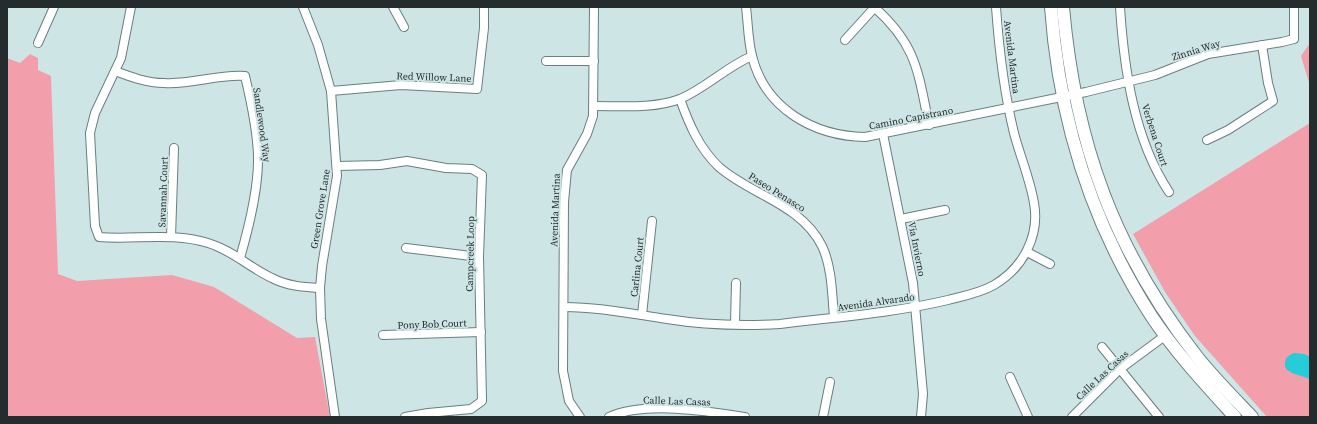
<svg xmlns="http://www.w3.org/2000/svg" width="1317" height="424" viewBox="0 0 1317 424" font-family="'Source Serif 4',serif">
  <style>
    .green { fill: #f39eab }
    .water { fill: #24cdd7 }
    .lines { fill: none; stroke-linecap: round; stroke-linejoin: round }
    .street-casing { stroke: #6a7e80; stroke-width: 10 }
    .secondary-casing { stroke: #6a7e80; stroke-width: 14 }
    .street { stroke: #fff; stroke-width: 8 }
    .secondary { stroke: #fff; stroke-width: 12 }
    .labels { text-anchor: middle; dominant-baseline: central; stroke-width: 4; stroke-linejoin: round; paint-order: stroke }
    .street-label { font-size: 10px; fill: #242c2d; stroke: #cee5e6 }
  </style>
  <rect width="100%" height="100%" fill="#cee5e6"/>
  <g class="green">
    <polygon points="1310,43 1310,86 1301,56"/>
    <polygon points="30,54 38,58 38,70 51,76 58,274 77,281 172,275 214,287 297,338 315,337 330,417 7,417 7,58 20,63"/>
    <polygon points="1310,123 1310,417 1267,417 1195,336 1165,292 1133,234"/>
  </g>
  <path class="water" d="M 1294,353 L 1304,354 L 1310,357 L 1310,379 L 1292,373 L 1286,369 C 1283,361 1286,356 1294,353 Z"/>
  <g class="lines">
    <g class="street-casing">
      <g id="street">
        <path d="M 131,7 L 121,58 L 95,113 L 90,133 L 95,226 L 99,237 C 135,240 172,232 208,243 C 232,250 250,268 272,278 C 287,286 303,287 320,288"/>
        <polyline points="303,7 318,45 331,91 337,176 322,266 320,288 321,319 335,417"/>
        <polyline points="393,7 404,27"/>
        <path d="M 746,7 C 748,23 748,40 752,56 C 765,109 814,136 865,137 L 1086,92 L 1155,75 L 1208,54 L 1282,42 L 1294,39 L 1294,7"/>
        <path d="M 874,7 C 917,45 918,72 929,125"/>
        <path d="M 1120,7 C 1124,69 1134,139 1169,192"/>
        <polyline points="845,40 875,7"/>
        <polyline points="38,43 54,7"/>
        <polyline points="546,61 594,61"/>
        <path d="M 115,71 C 131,77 147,83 164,83 C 191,85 217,74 245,76 C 251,101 257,129 258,155 C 259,187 249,227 240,258"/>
        <polyline points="331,91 401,85 477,89 484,28 484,7"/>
        <path d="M 680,99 C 689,124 699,148 719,167 C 751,195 801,204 822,246 C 832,267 832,294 834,317"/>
        <path d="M 594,106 C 622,106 653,109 680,99 C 706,88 726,67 752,56"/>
        <polyline points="883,134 913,283 923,394 921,417"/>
        <polyline points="1207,140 1228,130 1273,101 1268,83 1262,45"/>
        <polyline points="337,166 380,165 407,161 446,168 472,169 482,175 479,257 482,401 471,409 428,413 405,417"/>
        <polyline points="901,219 945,210"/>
        <polyline points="171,237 174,148"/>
        <polyline points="406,248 479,257"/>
        <polyline points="1027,252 1050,264"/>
        <path d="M 564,307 C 599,307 632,314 667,319 C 704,325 743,326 780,324 C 836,317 893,313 948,300 C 964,296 980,293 994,285 C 1023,268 1040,236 1034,203 C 1030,179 1020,156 1014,133 C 1004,92 999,49 996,7"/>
        <polyline points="642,315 652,221"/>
        <polyline points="735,323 736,283"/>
        <polyline points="383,335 481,332"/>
        <polyline points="1102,347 1159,417"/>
        <polyline points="1010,377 1028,417"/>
        <polyline points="580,417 569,401 563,371 564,202 567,170 587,134 593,116 594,7"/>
        <path d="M 609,417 C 645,401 707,411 745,417"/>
        <polyline points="823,417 830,382"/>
        <polyline points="1072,417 1120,369 1166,335"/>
      </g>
    </g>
    <g class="secondary-casing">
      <g id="secondary">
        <path d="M 1051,7 C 1059,119 1091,223 1152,317 C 1176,353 1206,385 1235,417"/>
        <path d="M 1063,7 C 1075,143 1114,251 1198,358 C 1215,379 1234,398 1252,417"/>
      </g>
    </g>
    <use href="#street" class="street"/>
    <use href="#secondary" class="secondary"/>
  </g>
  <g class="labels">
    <g class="street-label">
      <text transform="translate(1196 50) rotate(-17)">Zinnia Way</text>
      <text transform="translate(1012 57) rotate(83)">Avenida Martina</text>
      <text transform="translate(434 77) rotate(2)">Red Willow Lane</text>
      <text transform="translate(911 118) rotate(-11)">Camino Capistrano</text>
      <text transform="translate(262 125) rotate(82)">Sandlewood Way</text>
      <text transform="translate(1155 135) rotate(72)">Verbena Court</text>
      <text transform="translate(163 192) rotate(-88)">Savannah Court</text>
      <text transform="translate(777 192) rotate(32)">Paseo Penasco</text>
      <text transform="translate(320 209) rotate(-81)">Green Grove Lane</text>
      <text transform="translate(555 210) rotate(-88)">Avenida Martina</text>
      <text transform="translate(917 249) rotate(79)">Via Invierno</text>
      <text transform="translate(470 254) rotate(-89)">Campcreek Loop</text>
      <text transform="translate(637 267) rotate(-84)">Carlina Court</text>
      <text transform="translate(876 302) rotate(-8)">Avenida Alvarado</text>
      <text transform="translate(432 324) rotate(-2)">Pony Bob Court</text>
      <text transform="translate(1102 375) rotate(-43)">Calle Las Casas</text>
      <text transform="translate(677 401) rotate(2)">Calle Las Casas</text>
    </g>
  </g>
  <rect width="1317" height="424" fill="none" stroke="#242c2d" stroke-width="16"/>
</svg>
